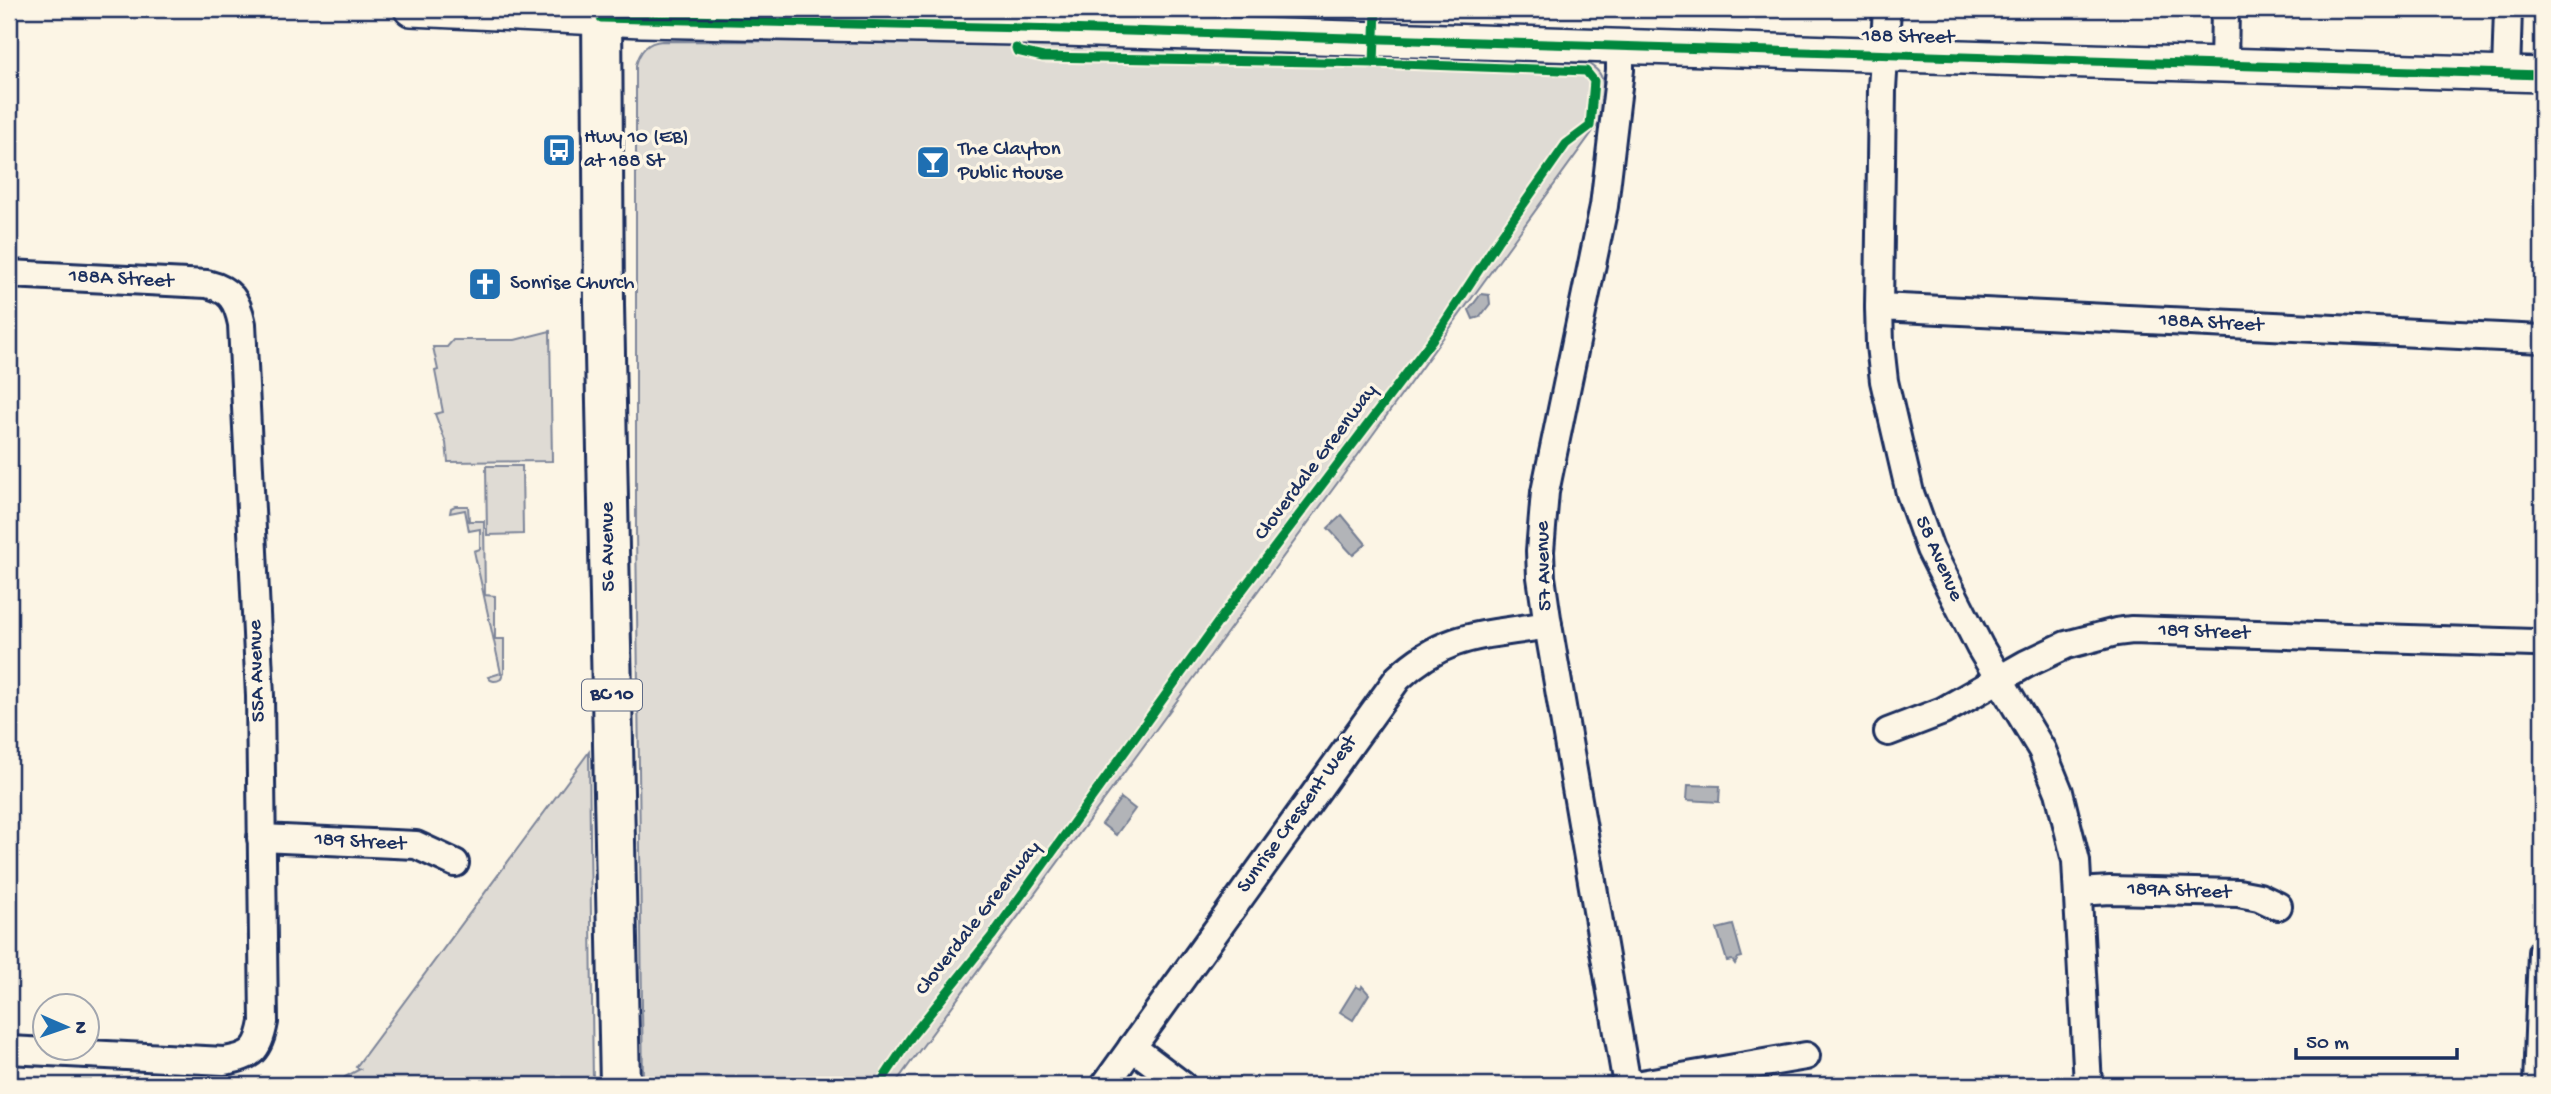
<svg xmlns="http://www.w3.org/2000/svg" width="2551" height="1094" viewBox="0 0 2551 1094" font-family="'Gochi Hand',sans-serif">
  <style>
    .green { fill: #dfdbd4; stroke: #7d8599; stroke-width: 2 }
    .water { fill: #b2b4b8; stroke: #767f94; stroke-width: 2 }
    .lines { fill: none; stroke-linecap: round; stroke-linejoin: round }
    .minor-casing { stroke: #1b2f5e; stroke-width: 32 }
    .tertiary-casing { stroke: #1b2f5e; stroke-width: 38 }
    .trunk-casing { stroke: #1b2f5e; stroke-width: 44 }
    .minor { stroke: #fcf5e5; stroke-width: 26 }
    .tertiary { stroke: #fcf5e5; stroke-width: 33 }
    .trunk { stroke: #fcf5e5; stroke-width: 38 }
    .cycleway-casing { stroke: #fcf5e5; stroke-width: 13 }
    .cycleway { stroke: #00873e; stroke-width: 9 }
    .labels { text-anchor: middle; dominant-baseline: central; stroke-width: 7; stroke-linejoin: round; paint-order: stroke }
    .shield { fill: #fcf5e5; stroke: #5e6a86; stroke-width: 2 }
    .shield-label { font-size: 19px; font-weight: bold; fill: #1b2f5e }
    .street-label { font-size: 21px; fill: #1b2f5e; stroke: #fcf5e5 }
    .poi-label { font-size: 21px; fill: #1b2f5e; stroke: #fcf5e5; text-anchor: start }
  </style>
  <rect width="100%" height="100%" fill="#fcf5e5"/>
  <filter id="ink" filterUnits="userSpaceOnUse"><feTurbulence type="fractalNoise" baseFrequency=".0143" numOctaves="2"/><feDisplacementMap in="SourceGraphic" scale="14" xChannelSelector="R" yChannelSelector="G"/><feConvolveMatrix kernelMatrix="1 2 1 2 8 2 1 2 1" color-interpolation-filters="sRGB"/></filter>
  <g filter="url(#ink)">
    <g class="green">
      <polygon points="1139,9 1383,9 1383,23 1134,16"/>
      <path d="M 662,41 L 968,42 L 1576,61 C 1612,66 1604,94 1601,120 L 1358,455 L 894,1085 L 643,1085 L 636,530 L 636,65 C 640,51 647,42 662,41 Z"/>
      <polygon points="550,331 552,461 448,462 446,443 435,414 443,412 435,371 438,370 433,347 447,347 453,340 515,340"/>
      <polygon points="486,466 522,466 523,534 487,535"/>
      <path d="M 455,506 L 468,506 L 469,521 L 484,521 L 485,595 L 495,596 L 495,639 L 504,639 L 504,672 L 501,679 C 496,682 491,682 488,677 L 501,673 L 474,551 L 480,549 L 480,529 L 469,531 L 465,510 L 450,513 L 451,508 Z"/>
      <polygon points="589,752 593,1085 339,1085 345,1077 360,1069 356,1067"/>
    </g>
    <g class="water">
      <polygon points="1481,294 1489,295 1490,304 1480,317 1473,319 1469,310"/>
      <polygon points="1342,515 1366,544 1353,555 1328,528"/>
      <polygon points="1688,785 1720,786 1719,802 1687,800"/>
      <polygon points="1121,798 1135,809 1116,835 1102,824"/>
      <polygon points="1733,925 1742,957 1738,958 1735,964 1732,960 1727,961 1717,929"/>
      <polygon points="1356,986 1361,989 1362,986 1369,994 1353,1020 1340,1012"/>
    </g>
    <g class="lines">
      <g class="minor-casing">
        <g id="minor">
          <polyline points="1887,9 1882,89 1879,307 1880,345 1884,381 1910,493 1930,549 1980,647 2042,750 2059,792 2076,861 2088,1085"/>
          <polyline points="1620,46 1620,70 1604,206 1545,492 1540,551 1541,577 1548,625 1627,1085"/>
          <polyline points="2224,65 2225,9"/>
          <polyline points="2506,74 2508,9"/>
          <path d="M 9,274 L 207,284 C 231,290 237,300 242,324 L 260,696 L 264,1022 C 259,1050 252,1057 224,1061 L 9,1050"/>
          <polyline points="1879,307 2542,339"/>
          <polyline points="1888,732 1943,711 2026,664 2066,645 2116,632 2132,630 2533,643 2542,642"/>
          <polyline points="261,838 416,845 455,863"/>
          <polyline points="2079,892 2110,890 2238,893 2259,897 2278,906"/>
          <polyline points="1132,1047 1182,1085"/>
          <path d="M 1105,1085 L 1398,678 C 1447,632 1485,636 1548,625"/>
          <polyline points="1635,1085 1806,1056"/>
          <polyline points="2537,1085 2542,952"/>
        </g>
      </g>
      <g class="tertiary-casing">
        <polyline id="tertiary" points="411,9 642,20 1063,29 2542,75"/>
      </g>
      <g class="trunk-casing">
        <polyline id="trunk" points="602,9 604,305 620,1085"/>
      </g>
      <use href="#minor" class="minor"/>
      <use href="#tertiary" class="tertiary"/>
      <use href="#trunk" class="trunk"/>
      <g class="cycleway-casing">
        <g id="cycleway">
          <polyline points="601,18 1063,29 2542,75"/>
          <polyline points="1016,48 1017,51 1043,57 1374,63"/>
          <polyline points="879,1085 911,1037 992,936 1224,614 1441,328 1497,242 1566,144 1590,126 1594,81 1586,71 1374,63 1376,9"/>
        </g>
      </g>
      <use href="#cycleway" class="cycleway"/>
    </g>
  </g>
  <defs>
    <g id="bus-square" transform="scale(1.75)"><rect x="-9" y="-9" width="18" height="18" rx="4" fill="#1f6fb2" stroke="#fcf5e5"/><path d="M-5-6H5V4H4V6H2V4H-2V6H-4V4H-5ZM-3.5-4V0h7V-4ZM-3.5 1.2v1.5H-2V1.2ZM2 1.2v1.5H3.5V1.2Z" fill="#fff"/></g>
    <g id="bar-square" transform="scale(1.75)"><rect x="-9" y="-9" width="18" height="18" rx="4" fill="#1f6fb2" stroke="#fcf5e5"/><path d="M-6-5H6L.8 .8V4.5H3.5V6h-7V4.5H-.8V.8Z" fill="#fff"/></g>
    <g id="church-square" transform="scale(1.75)"><rect x="-9" y="-9" width="18" height="18" rx="4" fill="#1f6fb2" stroke="#fcf5e5"/><path d="M-1.2-6h2.4v3.5h3.3v2.4h-3.3V6h-2.4V-.1h-3.3v-2.4h3.3Z" fill="#fff"/></g>
  </defs>
  <g fill-rule="evenodd">
    <use href="#bus-square" x="559" y="150"/>
    <use href="#bar-square" x="933" y="162"/>
    <use href="#church-square" x="485" y="284"/>
  </g>
  <g class="labels">
    <rect class="shield" x="582" y="679.5" width="60" height="31" rx="5"/>
    <g class="shield-label">
      <text x="612" y="695">BC 10</text>
    </g>
    <g class="street-label">
      <text transform="translate(1908 38) rotate(1)">188 Street</text>
      <text transform="translate(121 280) rotate(3)">188A Street</text>
      <text transform="translate(2211 324) rotate(3)">188A Street</text>
      <text transform="translate(1317 463) rotate(-53)">Cloverdale Greenway</text>
      <text transform="translate(609 547) rotate(-91)">56 Avenue</text>
      <text transform="translate(1938 559) rotate(66)">58 Avenue</text>
      <text transform="translate(1545 566) rotate(-92)">57 Avenue</text>
      <text transform="translate(2204 633) rotate(2)">189 Street</text>
      <text transform="translate(258 671) rotate(-92)">55A Avenue</text>
      <text transform="translate(1298 815) rotate(-54)">Sunrise Crescent West</text>
      <text transform="translate(360 843) rotate(3)">189 Street</text>
      <text transform="translate(2179 892) rotate(2)">189A Street</text>
      <text transform="translate(979 919) rotate(-52)">Cloverdale Greenway</text>
    </g>
    <g class="poi-label">
      <text x="584" y="138">Hwy 10 (EB)<tspan x="584" dy="24">at 188 St</tspan></text>
      <text x="958" y="150">The Clayton<tspan x="958" dy="24">Public House</tspan></text>
      <text x="510" y="284">Sonrise Church</text>
    </g>
  </g>
  <rect width="2551" height="1094" fill="none" stroke="#fcf5e5" stroke-width="35"/>
  <rect x="18" y="18" width="2516" height="1059" fill="none" stroke="#1b2f5e" stroke-width="2.5" filter="url(#ink)"/>
  <g transform="translate(66 1027) rotate(92)"><circle r="33" fill="#fcf5e5" stroke="#a2a6af" stroke-width="2"/>
  <path d="M0-5L12 26L0 18L-12 26Z" fill="#1f6fb2"/>
  <text y="-10" font-size="19" font-weight="bold" text-anchor="middle" fill="#1b2f5e">N</text>
  </g>
  <path d="M2296 1048v10h161v-10" fill="none" stroke="#1b2f5e" stroke-width="3.5"/>
  <text x="2306" y="1048" font-size="21" fill="#1b2f5e" stroke="#fcf5e5" stroke-width="5" paint-order="stroke">50 m</text>
</svg>
